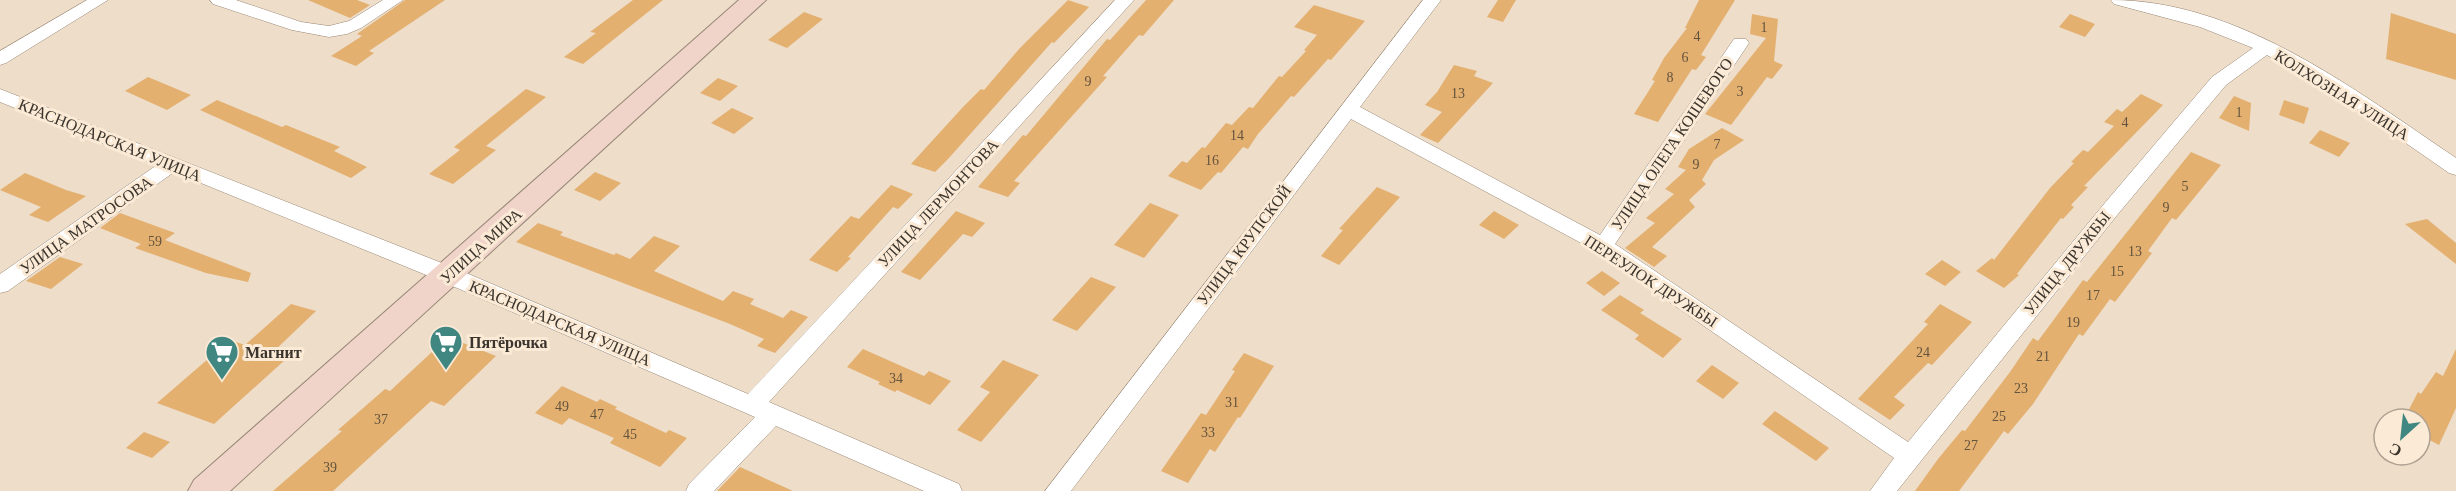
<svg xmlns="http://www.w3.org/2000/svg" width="2456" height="491" viewBox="0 0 2456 491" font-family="'Times New Roman',serif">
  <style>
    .building { fill: #e3b070 }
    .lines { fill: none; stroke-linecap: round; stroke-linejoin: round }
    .minor-casing { stroke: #988876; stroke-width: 1 }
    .secondary-casing { stroke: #988876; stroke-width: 2 }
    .minor { fill: #fff; fill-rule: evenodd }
    .secondary { fill: #f0d4ca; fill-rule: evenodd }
    .labels { text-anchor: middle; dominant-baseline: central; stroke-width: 6; stroke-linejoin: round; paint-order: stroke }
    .number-label { font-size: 14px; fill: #64533d }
    .street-label { font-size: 16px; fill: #3a342c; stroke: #fbead6 }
    .poi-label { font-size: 16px; font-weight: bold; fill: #3a342c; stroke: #fbead6; text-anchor: start }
  </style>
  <rect width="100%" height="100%" fill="#eeddc9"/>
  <g class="building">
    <polygon points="308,0 357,0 370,5 350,18"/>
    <polygon points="405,0 445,0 369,51 374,53 356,66 331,56 362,36 357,34"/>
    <polygon points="633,0 663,0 583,64 564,57 596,33 590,32"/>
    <polygon points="1068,0 1089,7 1054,43 1052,42 949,158 935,172 911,164 963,107 981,89 984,90 1019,49"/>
    <polygon points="1146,0 1174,0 1143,36 1139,35 1103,76 1107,77 1014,181 1020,183 1008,197 978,187 1023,135 1026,136 1107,39 1110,40"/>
    <polygon points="1498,0 1516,0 1503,22 1487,17"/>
    <polygon points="1699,0 1735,0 1701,55 1706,57 1696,70 1692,69 1658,122 1634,114 1655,81 1652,80 1664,58 1687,28 1685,28"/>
    <polygon points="1314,5 1365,21 1331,60 1328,59 1294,97 1291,96 1258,134 1248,149 1243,147 1221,173 1218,172 1201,190 1168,176 1182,161 1187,163 1202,147 1205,148 1226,123 1232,125 1249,107 1253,108 1279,76 1282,77 1306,51 1304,50 1317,35 1294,27"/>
    <polygon points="804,12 823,19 787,48 768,40"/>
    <polygon points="2391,13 2456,34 2456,80 2386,59"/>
    <polygon points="1752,14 1778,19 1774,61 1783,65 1772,79 1767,77 1731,125 1705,114 1766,38 1750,34"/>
    <polygon points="2070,14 2095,24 2085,37 2059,27"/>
    <polygon points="1454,65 1477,71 1474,76 1493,83 1438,143 1420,135 1442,112 1425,105 1437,92"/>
    <polygon points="148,77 191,95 167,110 125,91"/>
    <polygon points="718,78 738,86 720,101 700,93"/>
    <polygon points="526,89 546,97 486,146 496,150 453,184 429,174 460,150 454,147"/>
    <polygon points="2141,94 2163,105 2084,186 2088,187 2071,205 2074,207 2063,219 2061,218 2017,274 2019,275 2004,288 1976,271 1992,258 1994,260 2050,188 2074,163 2071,162 2083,150 2088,152 2114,126 2104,122 2117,109 2122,112"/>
    <polygon points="2234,96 2251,103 2249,131 2219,118"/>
    <polygon points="217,100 282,127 286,125 340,147 334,151 367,167 351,178 200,110"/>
    <polygon points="2284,100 2309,108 2304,124 2279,115"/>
    <polygon points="732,108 754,118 734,134 711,123"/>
    <polygon points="1722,128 1744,140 1714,160 1702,180 1706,184 1689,200 1695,207 1652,247 1667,256 1654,267 1625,248 1655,223 1646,218 1674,194 1665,189 1686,170 1678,167 1689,149"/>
    <polygon points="2320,130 2350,143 2339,157 2309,143"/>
    <polygon points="2191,152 2221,165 2176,220 2172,218 2148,251 2152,253 2115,302 2110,299 2083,336 2079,334 2033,404 2008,434 2004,431 1959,491 1915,491 1938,459 1962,430 1965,431 2010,372 2033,338 2038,341 2083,280 2087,282"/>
    <polygon points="595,172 621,183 600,201 574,190"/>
    <polygon points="25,173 66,190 86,196 48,222 29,215 41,207 0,190"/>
    <polygon points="891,185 913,194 898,209 893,207 848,257 851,258 837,272 809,260 851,216 859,219"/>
    <polygon points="1377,187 1400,197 1339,265 1321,256 1343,230 1339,229"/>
    <polygon points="1150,203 1179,215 1144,258 1114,245"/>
    <polygon points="956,211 985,223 972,237 963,234 920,280 901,272"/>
    <polygon points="1494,211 1519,225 1504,239 1479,225"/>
    <polygon points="120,213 175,233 165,240 251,273 248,282 206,273 135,248 141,244 100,228"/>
    <polygon points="2427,219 2456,243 2456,264 2405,224"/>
    <polygon points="538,223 563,232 560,235 614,255 616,253 630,259 654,236 680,246 654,271 723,301 733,291 754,299 750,304 783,318 791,310 808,317 775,353 757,346 764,339 730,324 516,242"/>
    <polygon points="60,257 83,264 51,289 26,281"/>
    <polygon points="1942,260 1961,272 1945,286 1925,274"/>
    <polygon points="1602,271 1620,283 1604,296 1586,283"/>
    <polygon points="1091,277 1116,287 1077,331 1052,320"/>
    <polygon points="1620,295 1644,310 1640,313 1682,339 1663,358 1635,339 1639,335 1601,310"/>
    <polygon points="291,304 316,311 271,354 286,359 214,424 157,403 230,340 245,345"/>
    <polygon points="1940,304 1972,322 1932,365 1928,363 1894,397 1905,405 1890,420 1858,399 1928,324 1924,322"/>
    <polygon points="448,337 496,356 444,406 431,401 333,491 273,491 342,431 338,430 385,389 390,391"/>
    <polygon points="863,349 924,376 929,371 951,381 930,405 897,390 895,392 878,384 880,382 847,367"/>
    <polygon points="2456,349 2456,408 2439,445 2420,435 2420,419 2404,419 2418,392 2421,394 2436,372 2443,376"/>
    <polygon points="1244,353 1274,366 1240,418 1238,417 1215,452 1210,449 1188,483 1161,471 1201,413 1206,415 1235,371 1232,370"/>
    <polygon points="1003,360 1039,375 981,442 957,430 990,392 980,387"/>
    <polygon points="1712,365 1739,383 1723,399 1696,381"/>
    <polygon points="562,386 597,402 600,399 617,407 615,409 666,433 669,430 687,438 660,467 610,443 614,438 569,418 562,425 535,413"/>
    <polygon points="1775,411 1829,448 1816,461 1762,424"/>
    <polygon points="144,432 170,442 152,458 126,448"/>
    <polygon points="740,467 793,491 717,491"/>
  </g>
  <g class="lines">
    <g class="minor-casing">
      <g id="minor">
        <polygon points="87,0 108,0 6,63 0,65 0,51"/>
        <polygon points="210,0 236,0 301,22 329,26 349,21 383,0 403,0 361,28 347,34 329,37 292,30 213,4"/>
        <polygon points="1115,0 1134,0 769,402 959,484 962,491 924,491 776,426 714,491 686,491 689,484 755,417 441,281 174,172 8,291 0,293 0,274 157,165 0,102 0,89 457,269 748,394"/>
        <path d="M 1423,0 L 1441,0 L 1360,107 L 1600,235 L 1734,39 L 1746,39 L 1749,43 L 1615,244 L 1908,442 L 2104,204 L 2212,77 L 2253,48 L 2200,27 L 2114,4 L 2111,0 C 2239,0 2355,90 2456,158 L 2456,175 L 2449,173 L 2341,98 L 2267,55 L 2226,85 L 2118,214 L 1897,491 L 1870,491 L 1894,458 L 1596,251 L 1351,119 L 1071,491 L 1045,491 Z"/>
      </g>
    </g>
    <g class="secondary-casing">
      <polygon id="secondary" points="739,0 766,0 230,491 188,491 194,480"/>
    </g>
    <use href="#minor" class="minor"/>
    <use href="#secondary" class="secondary"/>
  </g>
  <defs>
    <g id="supermarket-pin" transform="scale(1.725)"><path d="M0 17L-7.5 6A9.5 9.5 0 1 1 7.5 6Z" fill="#408781" stroke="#fbead6"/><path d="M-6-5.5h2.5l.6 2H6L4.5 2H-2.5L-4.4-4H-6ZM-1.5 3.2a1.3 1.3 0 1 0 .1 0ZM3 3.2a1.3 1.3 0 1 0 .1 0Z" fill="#fff"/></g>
  </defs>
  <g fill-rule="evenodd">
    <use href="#supermarket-pin" x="446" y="342"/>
    <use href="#supermarket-pin" x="222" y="352"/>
  </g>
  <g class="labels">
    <g class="number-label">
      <text x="1764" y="27">1</text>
      <text x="1697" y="36">4</text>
      <text x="1685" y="57">6</text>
      <text x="1670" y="77">8</text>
      <text x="1088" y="81">9</text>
      <text x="1740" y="91">3</text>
      <text x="1458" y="93">13</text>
      <text x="2239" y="112">1</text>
      <text x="2125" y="122">4</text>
      <text x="1237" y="135">14</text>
      <text x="1717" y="144">7</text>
      <text x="1212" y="160">16</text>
      <text x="1696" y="164">9</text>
      <text x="2185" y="186">5</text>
      <text x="2166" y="207">9</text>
      <text x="155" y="241">59</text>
      <text x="2135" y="251">13</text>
      <text x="2117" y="271">15</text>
      <text x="2093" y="295">17</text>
      <text x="2073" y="322">19</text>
      <text x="1923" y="352">24</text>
      <text x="2043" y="356">21</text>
      <text x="896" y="378">34</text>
      <text x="2021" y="388">23</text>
      <text x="1232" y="402">31</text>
      <text x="562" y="406">49</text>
      <text x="597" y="414">47</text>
      <text x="1999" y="416">25</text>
      <text x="381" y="419">37</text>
      <text x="1208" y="432">33</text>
      <text x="630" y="434">45</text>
      <text x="1971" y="445">27</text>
      <text x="330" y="467">39</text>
    </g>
    <g class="street-label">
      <text transform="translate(2342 95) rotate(32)">КОЛХОЗНАЯ УЛИЦА</text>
      <text transform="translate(110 140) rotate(22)">КРАСНОДАРСКАЯ УЛИЦА</text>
      <text transform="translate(1672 144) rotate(-56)">УЛИЦА ОЛЕГА КОШЕВОГО</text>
      <text transform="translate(938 203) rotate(-47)">УЛИЦА ЛЕРМОНТОВА</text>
      <text transform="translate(86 225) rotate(-35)">УЛИЦА МАТРОСОВА</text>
      <text transform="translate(1244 245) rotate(-53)">УЛИЦА КРУПСКОЙ</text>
      <text transform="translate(481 246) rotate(-42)">УЛИЦА МИРА</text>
      <text transform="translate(2067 263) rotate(-51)">УЛИЦА ДРУЖБЫ</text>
      <text transform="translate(1651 281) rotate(33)">ПЕРЕУЛОК ДРУЖБЫ</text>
      <text transform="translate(560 323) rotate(23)">КРАСНОДАРСКАЯ УЛИЦА</text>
    </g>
    <g class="poi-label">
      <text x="469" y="342">Пятёрочка</text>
      <text x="245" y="352">Магнит</text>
    </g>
  </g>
  <g transform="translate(2402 437) rotate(207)"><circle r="28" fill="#fbead6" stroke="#aea192" stroke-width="1.5"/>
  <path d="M0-4.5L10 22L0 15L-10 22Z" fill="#408781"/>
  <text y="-9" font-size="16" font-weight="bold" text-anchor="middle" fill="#3a342c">С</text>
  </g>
</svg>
